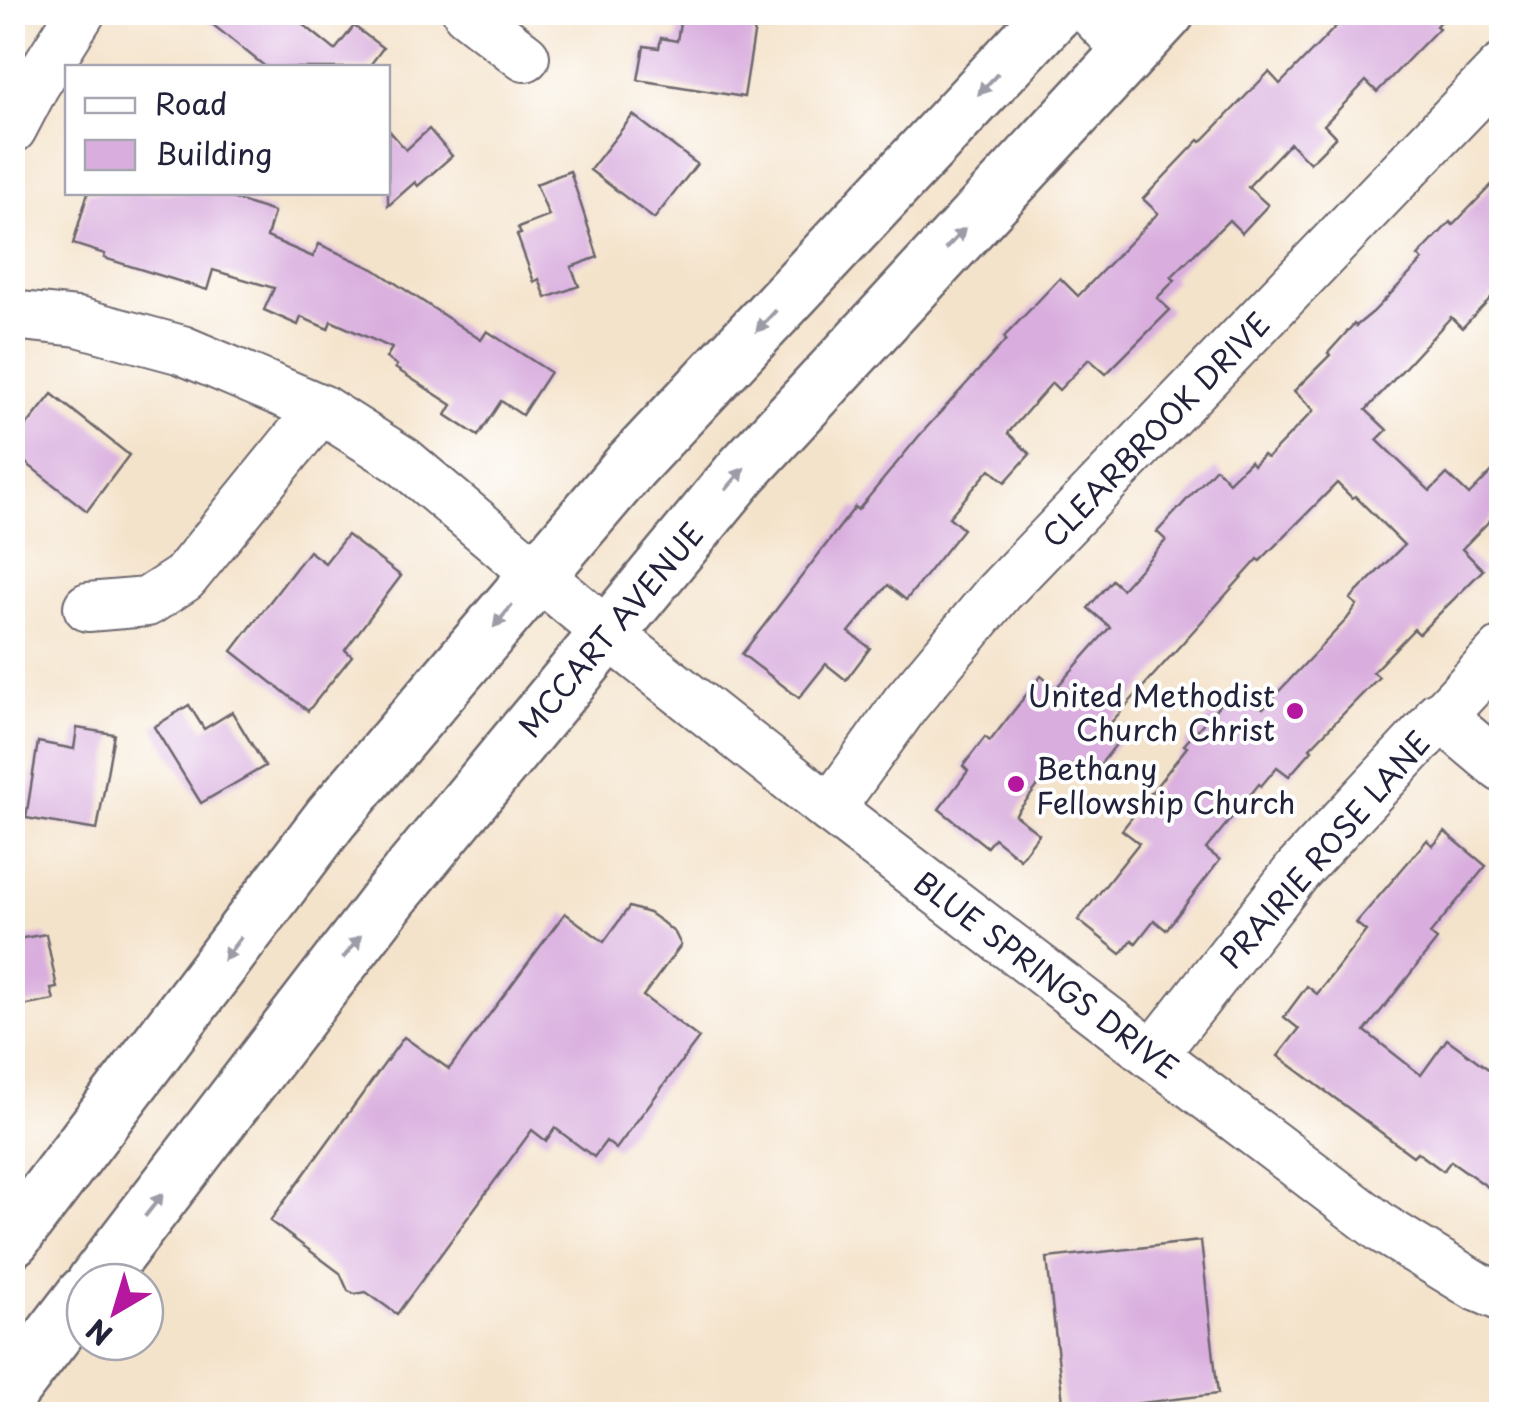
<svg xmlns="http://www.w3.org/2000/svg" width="1514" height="1427" viewBox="0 0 1514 1427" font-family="'Playpen Sans',sans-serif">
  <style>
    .building { fill: #d9aede }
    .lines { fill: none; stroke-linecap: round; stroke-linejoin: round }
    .minor-casing { stroke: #6c666d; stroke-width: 52 }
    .major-casing { stroke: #6c666d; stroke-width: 60 }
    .minor { stroke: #fff; stroke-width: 48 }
    .major { stroke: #fff; stroke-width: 55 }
    .oneway { fill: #9c9ca7 }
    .poi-dot { fill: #b5179e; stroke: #fff; stroke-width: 4 }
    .labels { text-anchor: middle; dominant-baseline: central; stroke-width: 8; stroke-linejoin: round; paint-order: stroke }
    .street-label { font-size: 30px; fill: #22223b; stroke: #fff }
    .poi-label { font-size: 30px; fill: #22223b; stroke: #fff; text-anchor: end }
  </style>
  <rect width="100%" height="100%" fill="#fff"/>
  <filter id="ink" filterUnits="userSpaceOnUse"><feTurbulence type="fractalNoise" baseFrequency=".01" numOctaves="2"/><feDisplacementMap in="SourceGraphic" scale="20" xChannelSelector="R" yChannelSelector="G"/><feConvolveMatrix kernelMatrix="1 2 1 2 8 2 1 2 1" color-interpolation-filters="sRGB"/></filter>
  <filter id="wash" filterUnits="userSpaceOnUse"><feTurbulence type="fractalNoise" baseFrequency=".0048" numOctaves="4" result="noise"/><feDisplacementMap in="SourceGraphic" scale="40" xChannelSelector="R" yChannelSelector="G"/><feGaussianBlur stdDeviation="2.25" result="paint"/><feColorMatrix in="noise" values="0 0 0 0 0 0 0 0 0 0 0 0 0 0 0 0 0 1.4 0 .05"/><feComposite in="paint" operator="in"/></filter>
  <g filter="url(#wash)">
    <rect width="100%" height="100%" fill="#f4e3cb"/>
    <g id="blocks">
      <g class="building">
        <polygon points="197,12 288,12 335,50 354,26 383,48 368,68 267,68"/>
        <polygon points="1350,12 1448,12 1436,26 1439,28 1377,92 1366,81 1324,125 1336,137 1310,163 1290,143 1248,187 1268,205 1242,233 1229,220 1171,277 1175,280 1157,298 1170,310 1106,374 1089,359 1059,390 1052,383 1008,433 1030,454 1005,482 990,469 949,517 963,529 906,600 888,585 849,632 870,648 846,680 826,664 799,698 742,654 855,507 858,510 919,436 1006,340 1004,337 1060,278 1078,296 1158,213 1143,199 1199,140 1201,142 1269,72 1280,84"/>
        <polygon points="681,17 755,28 744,97 638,80 644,46 659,48 661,38 677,41"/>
        <polygon points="633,115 697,164 654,219 590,170"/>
        <polygon points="388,129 406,150 429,129 452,156 418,186 415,182 388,206"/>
        <polygon points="570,171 598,257 571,267 579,286 546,298 539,279 534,282 517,235 521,234 518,228 549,216 536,184"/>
        <polygon points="1502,174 1502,286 1462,328 1451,317 1366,410 1387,430 1377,440 1430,491 1447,474 1469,495 1502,461 1502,508 1462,549 1483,570 1419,634 1414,629 1373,672 1379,677 1310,748 1312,750 1289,776 1277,767 1261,786 1259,784 1206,849 1220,860 1166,930 1154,920 1136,943 1132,940 1121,954 1078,920 1139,843 1122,830 1187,747 1184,745 1237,685 1263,708 1347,619 1357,605 1350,599 1404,545 1355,496 1352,498 1337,483 1260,561 1258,559 1107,727 1121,738 1089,779 1072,766 1063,778 1051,769 1015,815 1039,834 1020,859 994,838 987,847 939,809 968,771 963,766 985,737 990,741 1041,676 1056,688 1110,627 1088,608 1112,580 1122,589 1166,540 1157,532 1216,468 1229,482 1250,461 1253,465 1263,455 1267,458 1314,410 1294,391 1330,355 1328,353 1354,324 1356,326 1373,312 1423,260 1418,256 1450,222 1453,225"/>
        <polygon points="88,192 213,192 274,212 267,237 313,257 319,244 374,269 481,340 487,331 550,372 522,415 501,401 478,436 446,415 452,405 395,368 397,365 386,358 392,348 331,321 328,329 301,317 298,325 264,310 274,288 213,270 207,290 104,258 105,254 73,244"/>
        <polygon points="52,394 129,455 87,511 12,452 12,444"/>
        <polygon points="347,535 401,576 345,650 352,656 308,711 232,651 309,551 325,563"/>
        <polygon points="189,705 204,729 232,712 265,766 201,803 154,727"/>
        <polygon points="77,728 114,734 97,830 26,818 38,742 74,749"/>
        <polygon points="1445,832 1486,866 1430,934 1437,940 1365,1031 1421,1075 1447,1039 1502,1079 1502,1197 1451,1161 1443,1171 1417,1152 1413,1156 1278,1056 1299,1029 1284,1017 1307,986 1317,994 1366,931 1356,923 1427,840 1433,846"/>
        <polygon points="629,907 649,913 662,922 675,933 681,945 643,996 699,1038 616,1149 606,1141 594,1157 555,1128 546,1141 532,1130 397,1314 366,1292 355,1294 348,1291 340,1273 270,1221 404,1037 449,1069 565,913 604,942"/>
        <polygon points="46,934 57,988 51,989 54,1000 12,1008 12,940"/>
        <polygon points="1201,1241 1218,1394 1064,1412 1047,1258"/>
      </g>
    </g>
  </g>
  <g filter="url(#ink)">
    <use href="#blocks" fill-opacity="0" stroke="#6c666d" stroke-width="2.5"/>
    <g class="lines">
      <g class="minor-casing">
        <g id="minor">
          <polyline points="467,12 525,57"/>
          <polyline points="1091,12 1129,51"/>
          <polyline points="12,129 35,85 81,12"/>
          <polyline points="12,315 78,322 182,350 321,409 403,461 606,632 830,809 1153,1055 1383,1229 1476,1286 1502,1297"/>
          <polyline points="88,607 147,602 184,578 321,409"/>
          <polyline points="1439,715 1502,768"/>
          <polyline points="830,809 906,703 999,592 1502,68"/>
          <polyline points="1153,1055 1299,869 1502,651"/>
        </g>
      </g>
      <g class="major-casing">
        <g id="major">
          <polyline points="12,1239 331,818 631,465 1055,12"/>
          <polyline points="95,1282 391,896 743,470 1167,12"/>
          <polyline points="12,1389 85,1294"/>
        </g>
      </g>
      <use href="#minor" class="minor"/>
      <use href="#major" class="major"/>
    </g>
    <defs><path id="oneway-solid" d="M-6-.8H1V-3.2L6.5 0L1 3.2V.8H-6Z" transform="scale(2.5)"/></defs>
    <g class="oneway">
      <use href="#oneway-solid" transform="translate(988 84) rotate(133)"/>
      <use href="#oneway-solid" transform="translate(955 239) rotate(-47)"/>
      <use href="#oneway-solid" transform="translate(766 321) rotate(133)"/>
      <use href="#oneway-solid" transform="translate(735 479) rotate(-50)"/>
      <use href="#oneway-solid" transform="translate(503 616) rotate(130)"/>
      <use href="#oneway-solid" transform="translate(352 947) rotate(-52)"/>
      <use href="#oneway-solid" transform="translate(232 949) rotate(127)"/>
      <use href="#oneway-solid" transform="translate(154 1205) rotate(-52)"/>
    </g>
  </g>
  <g class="poi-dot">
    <circle cx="1295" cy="711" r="10"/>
    <circle cx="1016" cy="784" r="10"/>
  </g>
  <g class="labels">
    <g class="street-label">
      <text transform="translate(1155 429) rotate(-46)">CLEARBROOK DRIVE</text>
      <text transform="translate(610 629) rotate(-50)">MCCART AVENUE</text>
      <text transform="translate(1324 849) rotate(-49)">PRAIRIE ROSE LANE</text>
      <text transform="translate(1047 974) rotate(37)">BLUE SPRINGS DRIVE</text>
    </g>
    <g class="poi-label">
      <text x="1275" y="694">United Methodist<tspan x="1275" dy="34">Church Christ</tspan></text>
      <text x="1036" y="767" text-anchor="start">Bethany<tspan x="1036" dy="34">Fellowship Church</tspan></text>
    </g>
  </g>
  <rect width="1514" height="1427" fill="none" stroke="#fff" stroke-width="50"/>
  <rect x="65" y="65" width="325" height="130" fill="#ffffff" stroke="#a7a7b1" stroke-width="2.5"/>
  <rect x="85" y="98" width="50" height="15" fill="#ffffff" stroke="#a7a7b1" stroke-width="2.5"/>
  <text x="155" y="115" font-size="30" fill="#22223b">Road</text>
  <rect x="85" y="140" width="50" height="30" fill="#d9aede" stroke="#a7a7b1" stroke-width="2.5"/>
  <text x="155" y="165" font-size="30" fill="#22223b">Building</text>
  <g transform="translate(115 1312) rotate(218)"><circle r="48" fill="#ffffff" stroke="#a7a7b1" stroke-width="2.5"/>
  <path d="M0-8L18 38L0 25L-18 38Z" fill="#b5179e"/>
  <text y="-15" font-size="28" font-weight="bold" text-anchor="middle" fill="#22223b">N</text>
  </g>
</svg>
